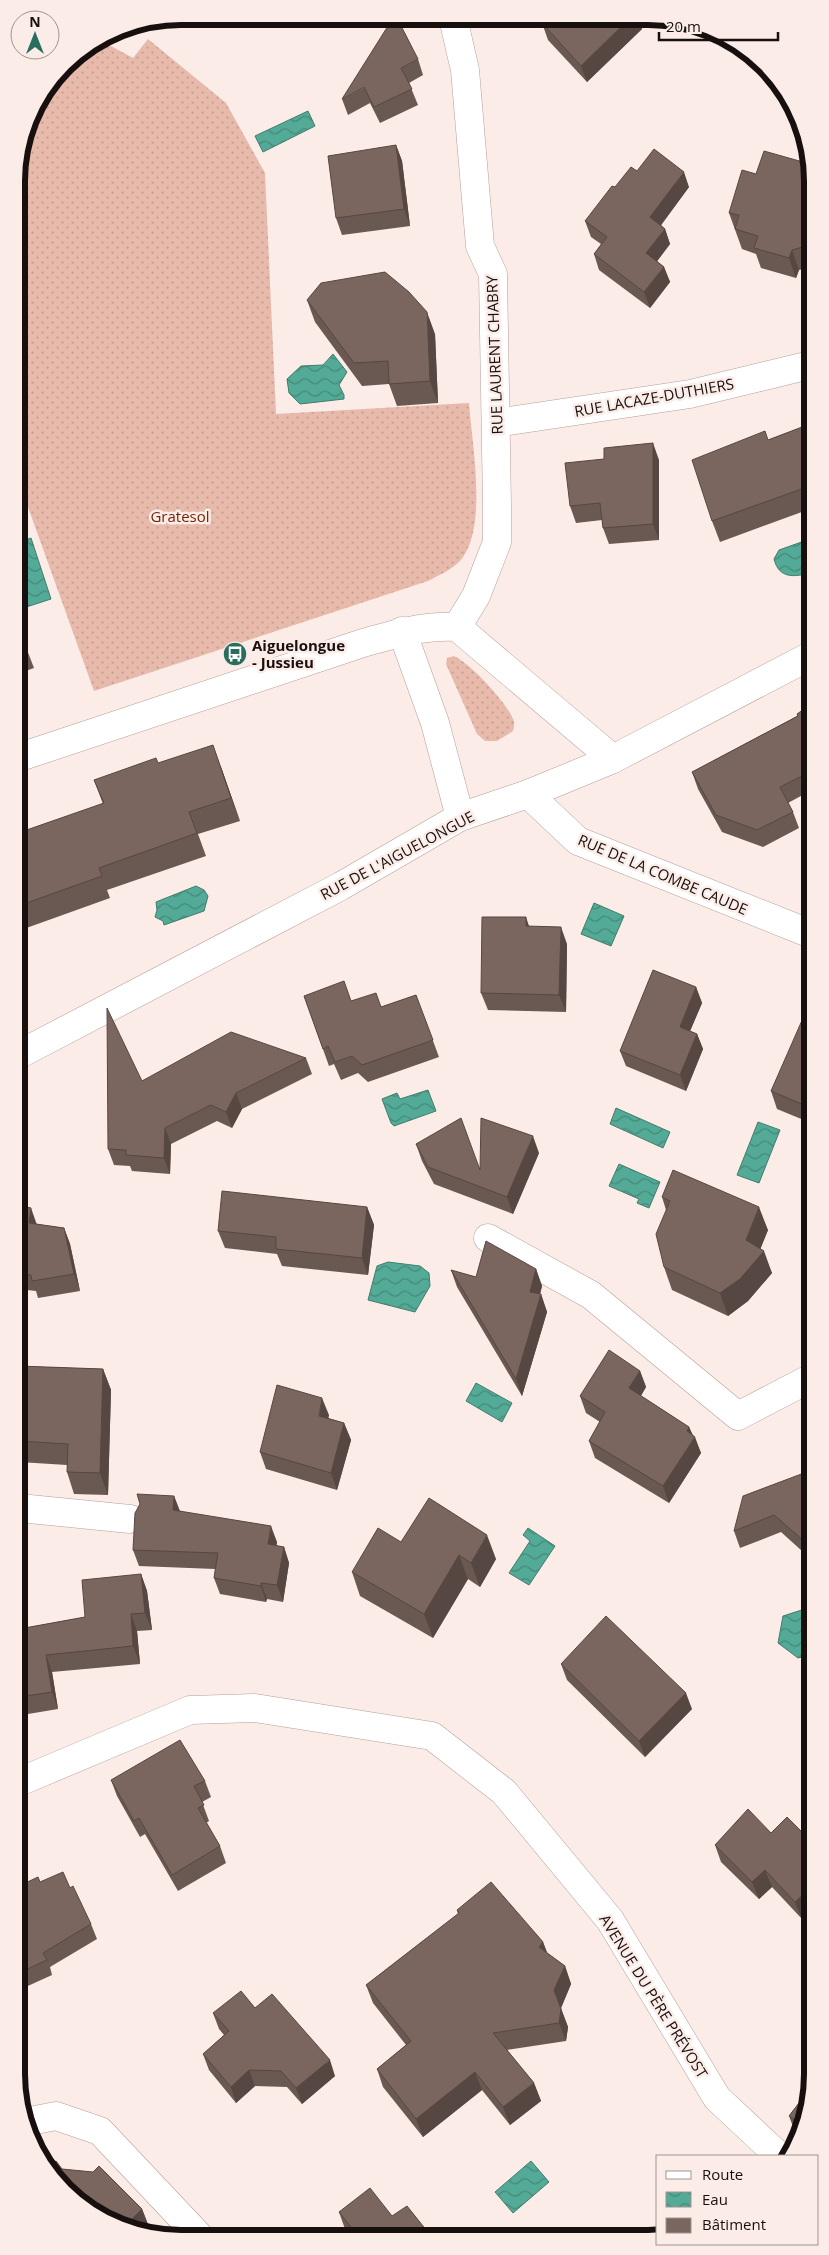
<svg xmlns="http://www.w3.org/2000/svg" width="829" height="2255" viewBox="0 0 829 2255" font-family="'Open Sans',sans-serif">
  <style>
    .grass { fill: url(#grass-dots) }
    .water { fill: url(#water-waves); stroke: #417c6d }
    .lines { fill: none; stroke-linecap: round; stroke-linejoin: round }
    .minor-casing { stroke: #b69f98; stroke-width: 29 }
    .minor { stroke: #fff; stroke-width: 28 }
    .wall { fill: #6a5852 }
    .shaded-wall { fill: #564742 }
    .building { fill: #7b665f; stroke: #564742 }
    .labels { text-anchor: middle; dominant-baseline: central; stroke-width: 5; stroke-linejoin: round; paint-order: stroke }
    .street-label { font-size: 15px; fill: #18100e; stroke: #fbece8 }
    .park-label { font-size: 15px; fill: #752406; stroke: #fbece8 }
    .poi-label { font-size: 15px; font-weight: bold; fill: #18100e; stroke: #fbece8; text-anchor: start }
    .rim { fill: none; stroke: #18100e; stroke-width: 6 }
  </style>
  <defs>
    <pattern id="grass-dots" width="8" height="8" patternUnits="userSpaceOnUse" patternTransform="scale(1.25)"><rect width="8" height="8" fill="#e7baab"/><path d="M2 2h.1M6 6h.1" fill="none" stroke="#c59f92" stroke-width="1.8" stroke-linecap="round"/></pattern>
    <pattern id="water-waves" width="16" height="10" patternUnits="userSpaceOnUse" patternTransform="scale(1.25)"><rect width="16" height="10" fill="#53aa96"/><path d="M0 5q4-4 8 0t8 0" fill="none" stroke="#448979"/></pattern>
  </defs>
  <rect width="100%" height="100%" fill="#fbece8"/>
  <g class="grass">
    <path d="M 148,39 L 226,103 L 265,173 L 276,414 L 469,403 C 472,444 487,523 463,557 C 456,568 439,575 428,581 L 94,691 L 28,507 L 17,510 L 17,170 L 33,108 L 72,57 L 100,40 L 133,58 Z"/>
    <path d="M 454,656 C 470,663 507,703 513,719 C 515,723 514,727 513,731 L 497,741 L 485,741 L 477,734 L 446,664 L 447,658 Z"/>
  </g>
  <g class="water">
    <polygon points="308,111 315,126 263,152 255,136"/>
    <polygon points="333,354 347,372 339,385 344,395 344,399 300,404 289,393 287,379 301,366 323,365"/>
    <polygon points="31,538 51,599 17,610 17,543"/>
    <path d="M 810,539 L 810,573 C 794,577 779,579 774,559 L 779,550 Z"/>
    <polygon points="196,886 204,890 208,896 204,911 164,925 163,921 155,917 157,910 156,902"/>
    <polygon points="594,903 624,916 611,946 581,934"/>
    <polygon points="428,1090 436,1111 394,1126 391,1123 382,1099 397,1093 400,1099"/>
    <polygon points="616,1108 670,1132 663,1148 610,1124"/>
    <polygon points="758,1122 780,1130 759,1183 737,1175"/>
    <polygon points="619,1164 660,1182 649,1208 637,1203 639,1199 609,1186"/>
    <polygon points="388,1262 420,1266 429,1273 430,1286 415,1312 368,1300 377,1266"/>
    <polygon points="476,1383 512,1403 502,1422 466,1401"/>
    <polygon points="528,1528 555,1546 529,1585 509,1573 530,1541 523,1535"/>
    <polygon points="808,1608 812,1612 812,1654 798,1658 778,1643 783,1616"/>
    <polygon points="531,2161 549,2182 513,2213 495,2192"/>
  </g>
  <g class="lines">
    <g class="minor-casing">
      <g id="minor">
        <polyline points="453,18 465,70 480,246 493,274 497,505 497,542 476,596 457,627"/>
        <polyline points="496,423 690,394 810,365"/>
        <polyline points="402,631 435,723 460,817"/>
        <path d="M 17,758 L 363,643 C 394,634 424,625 457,627 L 613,759"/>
        <polyline points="528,794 578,841 811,934"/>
        <polyline points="18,1055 341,886 460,817 528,794 613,759 810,656"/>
        <polyline points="488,1238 591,1295 738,1416 811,1378"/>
        <polyline points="19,1508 130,1519"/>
        <polyline points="19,1782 190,1710 255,1708 432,1736 504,1792 610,1920 717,2098 779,2156"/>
        <polyline points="25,2122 56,2116 100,2131 199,2236"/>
      </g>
    </g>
    <use href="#minor" class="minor"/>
  </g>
  <g class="wall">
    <polygon points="547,19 639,19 642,29 587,82 548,40 542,23"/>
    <polygon points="418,59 423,75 409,83 418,105 380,123 370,103 348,115 342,99"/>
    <polygon points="396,145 402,161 410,226 342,235 336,218"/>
    <polygon points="810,164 810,267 799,270 796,278 761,268 756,254 742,249 729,213 756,174"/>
    <polygon points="637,171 689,187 661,225 665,229 670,244 657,261 664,267 670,282 650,308 599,270 594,254 601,244 591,237 585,221 615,187"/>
    <polygon points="307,300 435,334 438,403 397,406 389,384 362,386 315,322"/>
    <polygon points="810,424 810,509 720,542 712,521 768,440"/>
    <polygon points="659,460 659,540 609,544 603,528 602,520 576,523 570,506"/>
    <polygon points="17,624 34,668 17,674"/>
    <polygon points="810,705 810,791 788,803 793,812 799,828 763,847 722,832 698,789 692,772 797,716"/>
    <polygon points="158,763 221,767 240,821 198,834 206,856 107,890 110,898 18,931 18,833 103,804 94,780"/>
    <polygon points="529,926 567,944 566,1012 488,1010 481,993"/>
    <polygon points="696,987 702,1003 690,1031 697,1034 703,1049 686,1091 626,1066 620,1051"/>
    <polygon points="416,995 439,1057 368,1082 358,1073 341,1080 334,1064 329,1066 304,996 351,1001 381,1007"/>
    <polygon points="811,1011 811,1123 777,1109 771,1091"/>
    <polygon points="306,1058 312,1074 242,1109 232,1128 217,1121 171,1144 170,1174 132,1171 130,1166 114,1165 108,1149 142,1081"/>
    <polygon points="416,1144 480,1170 539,1153 513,1214 434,1184 422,1161"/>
    <polygon points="662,1197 768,1230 760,1249 772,1273 748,1301 728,1316 672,1290 664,1267 666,1210"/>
    <polygon points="18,1198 21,1199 24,1207 36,1224 64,1228 70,1244 80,1291 38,1298 36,1291 18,1289"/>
    <polygon points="367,1207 374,1225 368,1275 282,1266 277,1254 225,1248 218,1231"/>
    <polygon points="536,1269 542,1286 540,1294 541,1294 547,1312 522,1396 457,1287 451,1270 476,1277"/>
    <polygon points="18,1366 103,1369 111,1390 108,1495 74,1494 67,1472 67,1465 19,1462"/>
    <polygon points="640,1371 646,1387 641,1396 689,1427 701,1453 669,1503 595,1458 589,1441 600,1422 586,1413 580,1396"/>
    <polygon points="329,1415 328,1418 344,1423 351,1440 337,1490 266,1469 260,1452"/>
    <polygon points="812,1470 812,1560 781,1532 740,1548 734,1531"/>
    <polygon points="174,1496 180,1511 277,1542 276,1546 284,1547 289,1563 283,1602 267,1599 266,1602 220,1594 214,1578 215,1569 139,1566 133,1550 140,1504"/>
    <polygon points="401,1542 496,1559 480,1587 468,1579 433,1638 360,1596 352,1572"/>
    <polygon points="141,1574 147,1591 152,1630 137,1631 140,1664 52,1672 58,1709 22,1715 19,1707 19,1629 85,1617"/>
    <polygon points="561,1664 692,1709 645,1757 567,1680"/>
    <polygon points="111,1780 205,1781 211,1797 202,1802 209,1821 206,1823 220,1846 226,1863 178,1891 145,1834 140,1837 117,1796"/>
    <polygon points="771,1833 812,1842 812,1911 811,1910 802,1919 772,1887 759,1899 721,1862 715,1845"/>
    <polygon points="40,1882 70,1888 91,1924 97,1939 50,1967 52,1975 19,1990 19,1886"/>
    <polygon points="457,1910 543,1942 547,1953 565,1966 571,1984 561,2008 568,2027 566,2041 507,2050 534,2083 541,2101 510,2125 482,2090 423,2137 383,2087 377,2069 406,2045 373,2003 366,1985 458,1914"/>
    <polygon points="255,2008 335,2076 302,2104 287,2087 255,2086 236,2103 209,2070 203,2054 224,2035 219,2029 213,2013"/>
    <polygon points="812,2086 800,2137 793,2149 790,2141 797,2133 795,2132 789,2116"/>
    <polygon points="62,2169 142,2209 151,2232 108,2222 65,2191"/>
    <polygon points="339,2212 392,2216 431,2236 351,2236 345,2229"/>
  </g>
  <g class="shaded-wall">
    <polygon points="629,19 639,19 642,29 587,82 581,66"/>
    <polygon points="396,145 402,161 410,226 404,209"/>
    <polygon points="684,172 689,187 656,232 650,217"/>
    <polygon points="810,191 810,220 805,207"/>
    <polygon points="665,229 670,244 652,268 646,253"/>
    <polygon points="792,250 799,270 796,278 789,258"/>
    <polygon points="664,267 670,282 650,308 644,292"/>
    <polygon points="427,312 435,334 438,403 430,381"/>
    <polygon points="653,443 659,460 659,540 653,524"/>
    <polygon points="213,745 221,767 240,821 231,798"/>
    <polygon points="526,917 532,935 526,926"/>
    <polygon points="561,927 567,944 566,1012 559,995"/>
    <polygon points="696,987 702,1003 685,1043 680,1027"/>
    <polygon points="697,1034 703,1049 686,1091 680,1075"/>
    <polygon points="236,1093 242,1109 232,1128 226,1112"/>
    <polygon points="165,1128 171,1144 170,1174 164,1158"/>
    <polygon points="533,1136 539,1153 513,1214 507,1197"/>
    <polygon points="21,1199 27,1215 21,1206"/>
    <polygon points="367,1207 374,1225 368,1275 362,1258"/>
    <polygon points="759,1207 768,1230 756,1260 764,1251 772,1273 748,1301 728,1316 720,1293 746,1240"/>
    <polygon points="31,1208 37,1225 29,1223"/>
    <polygon points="64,1228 70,1244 80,1291 74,1274"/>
    <polygon points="536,1269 542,1286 536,1309 530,1292"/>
    <polygon points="541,1294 547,1312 522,1396 516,1379"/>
    <polygon points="103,1369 111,1390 108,1495 100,1473"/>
    <polygon points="640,1371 646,1387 635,1405 629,1388"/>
    <polygon points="322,1398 329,1415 325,1433 319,1416"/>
    <polygon points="344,1423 351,1440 337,1490 331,1473"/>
    <polygon points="689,1427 694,1438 695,1437 701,1453 669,1503 663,1486"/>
    <polygon points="174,1496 180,1512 173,1510"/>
    <polygon points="271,1526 277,1542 274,1560 268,1544"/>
    <polygon points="487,1535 496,1559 480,1587 471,1563"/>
    <polygon points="284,1547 289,1563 283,1602 277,1585"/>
    <polygon points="459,1555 468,1579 433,1638 424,1614"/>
    <polygon points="141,1574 147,1591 152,1630 145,1613"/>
    <polygon points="261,1583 267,1599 266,1602 261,1586"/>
    <polygon points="131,1614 137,1631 140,1664 133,1646"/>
    <polygon points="46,1655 52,1672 58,1709 52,1692"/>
    <polygon points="686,1693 692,1709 645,1757 639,1741"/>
    <polygon points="765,1870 772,1887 759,1899 752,1882"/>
    <polygon points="805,1893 811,1910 802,1919 795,1902"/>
    <polygon points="543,1942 550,1960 539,1947"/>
    <polygon points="565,1966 571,1984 561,2008 554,1990"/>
    <polygon points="561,2009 568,2027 566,2041 559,2023"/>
    <polygon points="330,2060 335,2076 302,2104 296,2088"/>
    <polygon points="249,2070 255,2086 236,2103 231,2087"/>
    <polygon points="475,2072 482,2090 423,2137 416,2119"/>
    <polygon points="534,2083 541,2101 510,2125 503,2107"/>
    <polygon points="142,2209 151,2232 148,2235 124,2227"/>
  </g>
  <g class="building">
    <polygon points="393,18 397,18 418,59 401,68 412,89 374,107 364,87 342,99"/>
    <polygon points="547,19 629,19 581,66 542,23"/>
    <polygon points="396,145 404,209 336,218 328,156"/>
    <polygon points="654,149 684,172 650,217 665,229 646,253 664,267 644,292 594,254 607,237 585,221 612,186 615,187 631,167 637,171"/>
    <polygon points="764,151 810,164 810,191 805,207 810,205 810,245 792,250 789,258 754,248 758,236 735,229 739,215 729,213 742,170 756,174"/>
    <polygon points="385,272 409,292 427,312 430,381 389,384 388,361 354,363 307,300 321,283"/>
    <polygon points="810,424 810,486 712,521 692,460 765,431 768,440"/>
    <polygon points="653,443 653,524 603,528 600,503 570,506 565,463 604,459 604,448"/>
    <polygon points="17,624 26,648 17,652"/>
    <polygon points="810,705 810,772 780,787 793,812 757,830 716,815 692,772 798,716 797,714"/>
    <polygon points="213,745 231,798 189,812 197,833 99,868 102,876 18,906 18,833 104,803 94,780 156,758 158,763"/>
    <polygon points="482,917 526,917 526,926 561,927 559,995 481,993"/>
    <polygon points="653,970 696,987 680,1027 697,1034 680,1075 620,1051"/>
    <polygon points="344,981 351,1001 376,993 381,1007 416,995 433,1040 362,1065 352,1056 335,1062 328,1046 323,1049 304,996"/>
    <polygon points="107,1008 142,1081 231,1032 306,1058 236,1093 226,1112 211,1105 165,1128 164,1158 126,1155 126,1150 108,1149"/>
    <polygon points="807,1009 811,1011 811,1108 771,1091"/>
    <polygon points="461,1118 480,1170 481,1118 533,1136 507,1197 428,1167 416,1144"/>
    <polygon points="673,1170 759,1207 746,1240 764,1251 740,1279 720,1293 664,1267 656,1234 670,1201 662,1197"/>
    <polygon points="222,1191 367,1207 362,1258 276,1249 276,1237 218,1231"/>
    <polygon points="18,1198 21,1199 21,1206 31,1208 29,1223 64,1228 74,1274 32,1281 31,1275 18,1273"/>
    <polygon points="486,1241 536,1269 530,1292 541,1294 516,1379 451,1270 476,1277"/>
    <polygon points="609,1350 640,1371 629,1388 689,1427 687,1431 695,1437 663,1486 589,1441 605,1412 580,1396"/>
    <polygon points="18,1366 103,1369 100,1473 67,1472 68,1444 18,1441"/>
    <polygon points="277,1385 322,1398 319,1416 344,1423 331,1473 260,1452"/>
    <polygon points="812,1470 812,1548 774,1515 734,1531 743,1496"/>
    <polygon points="137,1494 174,1496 173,1510 271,1526 268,1544 284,1547 277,1585 261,1583 261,1586 214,1578 218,1553 133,1550 135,1513 140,1504"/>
    <polygon points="429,1498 487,1535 471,1563 459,1555 424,1614 352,1572 378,1528 401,1542"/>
    <polygon points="141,1574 145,1613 131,1614 133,1646 46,1655 52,1692 19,1697 19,1629 85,1617 82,1580"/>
    <polygon points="606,1616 686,1693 639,1741 561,1664"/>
    <polygon points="180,1740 205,1781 194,1786 204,1805 198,1808 220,1846 172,1875 139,1818 134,1821 111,1780"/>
    <polygon points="748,1809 771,1833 787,1817 812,1842 812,1901 805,1893 795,1902 765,1870 752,1882 715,1845"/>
    <polygon points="63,1872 70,1888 73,1886 91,1924 43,1953 47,1960 19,1973 19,1886 38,1877 40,1882"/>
    <polygon points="491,1882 543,1942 539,1947 565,1966 554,1990 561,2009 559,2023 493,2033 534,2083 503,2107 475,2072 416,2119 377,2069 411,2041 366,1985 459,1913 457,1910"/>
    <polygon points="241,1991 255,2008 272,1994 330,2060 296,2088 281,2071 249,2070 231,2087 203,2054 229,2031 213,2013"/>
    <polygon points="812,2086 800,2137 795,2145 790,2141 803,2125 789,2116"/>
    <polygon points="56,2161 62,2169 93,2172 99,2166 142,2209 124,2227 108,2222 96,2210 92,2211 65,2191 47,2167"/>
    <polygon points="370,2188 392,2216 407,2206 431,2236 358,2236 339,2212"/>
  </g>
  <defs>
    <g id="bus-disc" transform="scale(1.25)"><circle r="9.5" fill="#296d5e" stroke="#fbece8"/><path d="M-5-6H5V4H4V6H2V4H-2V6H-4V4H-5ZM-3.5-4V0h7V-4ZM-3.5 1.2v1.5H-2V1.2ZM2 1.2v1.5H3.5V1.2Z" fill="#fff"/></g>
  </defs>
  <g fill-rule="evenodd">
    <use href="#bus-disc" x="235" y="654"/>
  </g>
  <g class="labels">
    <g class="street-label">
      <text transform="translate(494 355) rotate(-92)">RUE LAURENT CHABRY</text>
      <text transform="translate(654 397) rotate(-10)">RUE LACAZE-DUTHIERS</text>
      <text transform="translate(397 855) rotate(-28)">RUE DE L'AIGUELONGUE</text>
      <text transform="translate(663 874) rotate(23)">RUE DE LA COMBE CAUDE</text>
      <text transform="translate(654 1996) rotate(58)">AVENUE DU PÈRE PRÉVOST</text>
    </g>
    <g class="park-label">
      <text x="180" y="516">Gratesol</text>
    </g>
    <g class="poi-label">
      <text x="252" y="645">Aiguelongue<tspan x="252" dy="17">- Jussieu</tspan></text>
    </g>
  </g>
  <path d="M0 0H829V2255H0ZM181 25H648A156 156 0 0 1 804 181V2074A156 156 0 0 1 648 2230H181A156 156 0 0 1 25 2074V181A156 156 0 0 1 181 25Z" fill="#fbece8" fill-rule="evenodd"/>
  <path class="rim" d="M181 25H648A156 156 0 0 1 804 181V2074A156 156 0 0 1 648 2230H181A156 156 0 0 1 25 2074V181A156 156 0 0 1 181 25Z"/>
  <rect x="656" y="2155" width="162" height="90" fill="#fbece8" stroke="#a09491"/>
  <rect x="666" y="2171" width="25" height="8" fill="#ffffff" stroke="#a09491"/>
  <text x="702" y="2180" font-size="15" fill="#18100e">Route</text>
  <rect x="666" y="2192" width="25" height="15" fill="url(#water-waves)" stroke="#a09491"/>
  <text x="702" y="2205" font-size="15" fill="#18100e">Eau</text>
  <rect x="666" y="2218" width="25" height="15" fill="#7b665f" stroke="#a09491"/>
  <text x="702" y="2230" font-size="15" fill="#18100e">Bâtiment</text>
  <g transform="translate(35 35)"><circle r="24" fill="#fbece8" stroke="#a09491"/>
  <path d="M0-4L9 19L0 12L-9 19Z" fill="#296d5e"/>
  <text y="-8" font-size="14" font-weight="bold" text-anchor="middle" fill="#18100e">N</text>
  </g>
  <path d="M659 32v8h119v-8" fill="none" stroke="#18100e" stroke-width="2.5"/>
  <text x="666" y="32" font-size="15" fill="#18100e" stroke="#fbece8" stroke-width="4" paint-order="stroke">20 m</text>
</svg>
